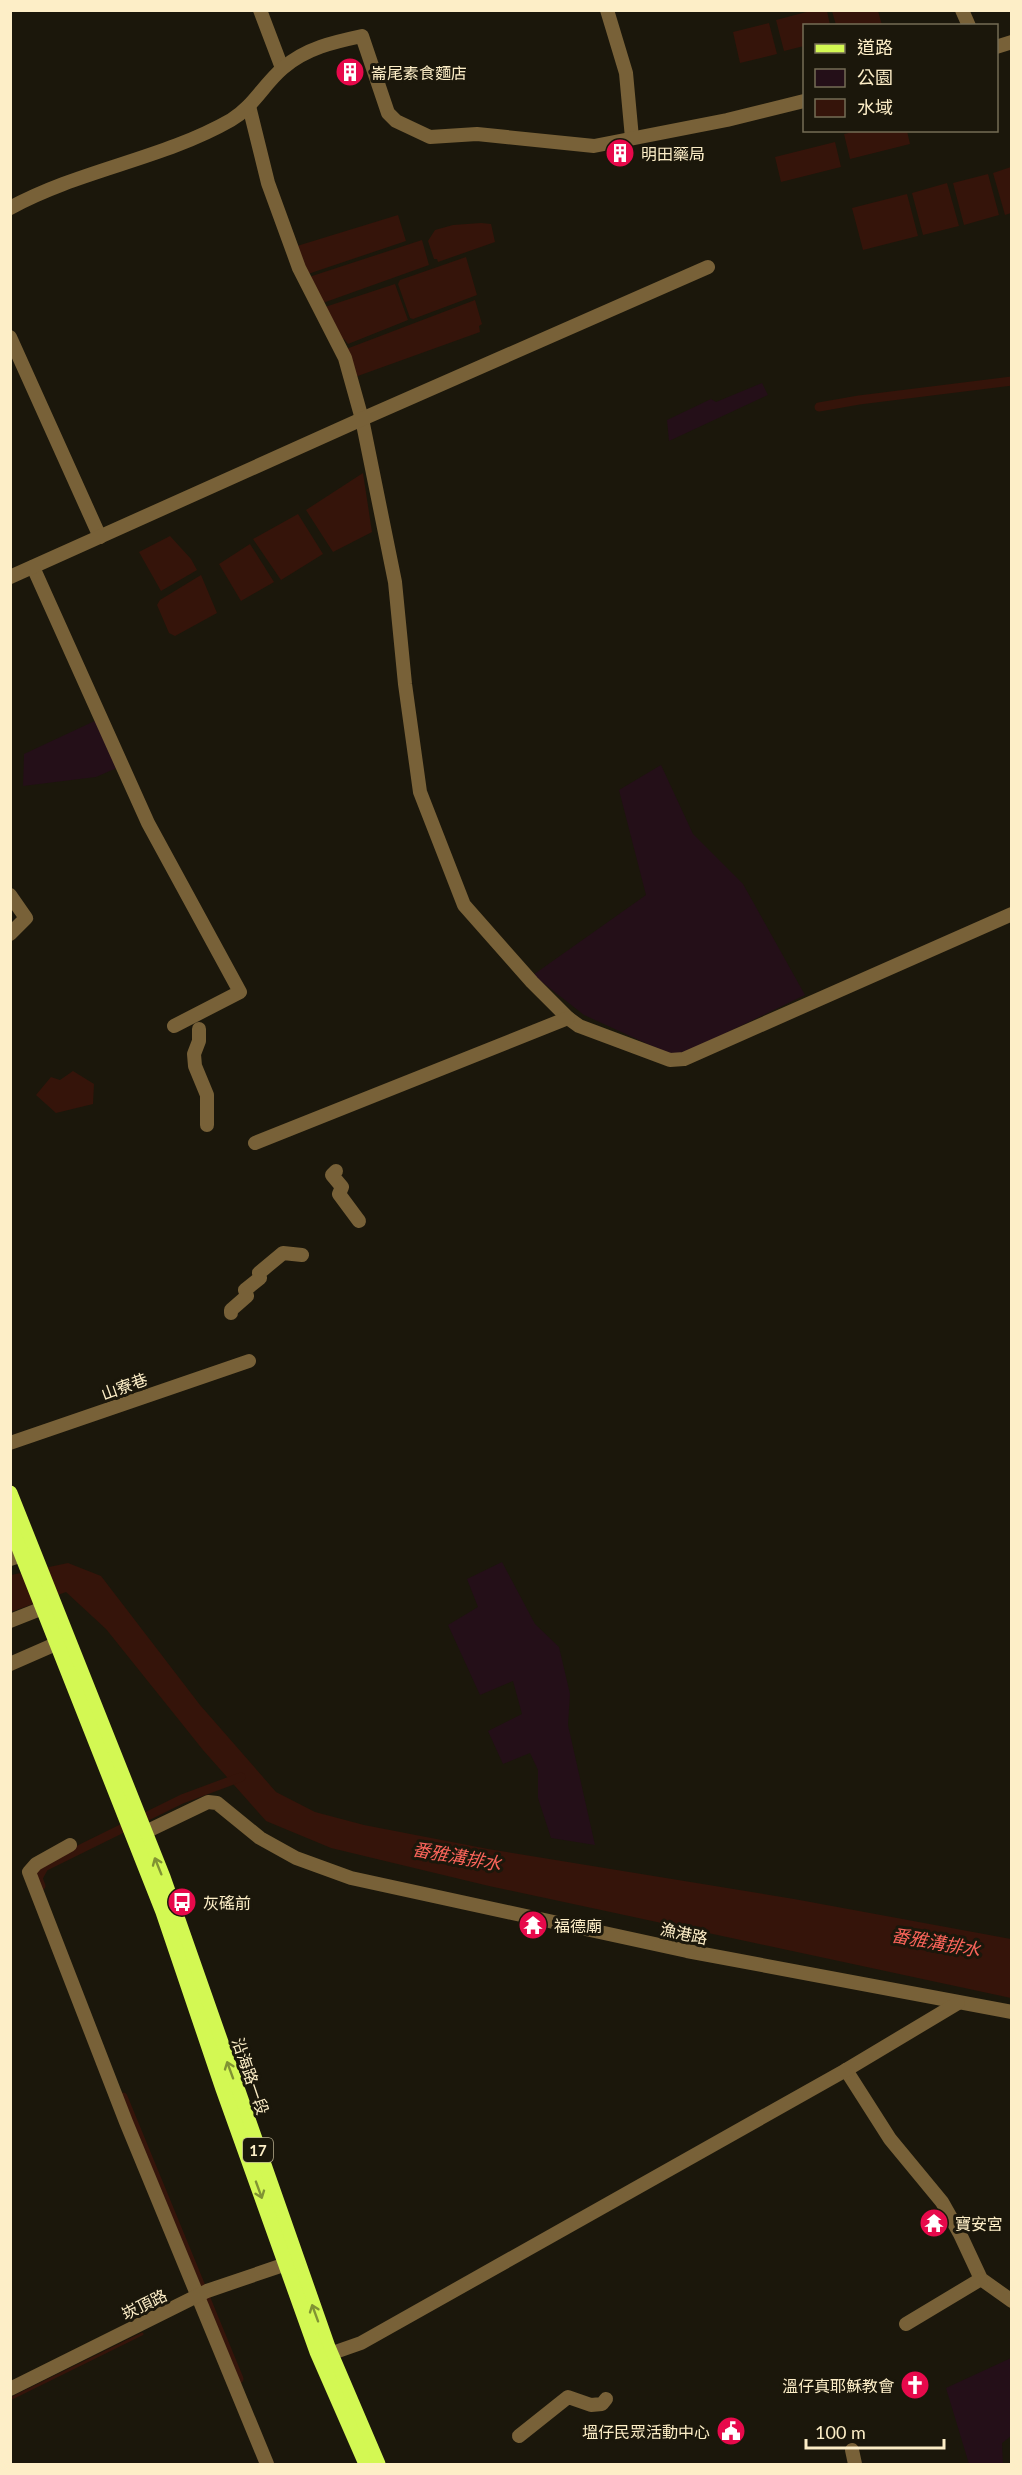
<svg xmlns="http://www.w3.org/2000/svg" width="1022" height="2475" viewBox="0 0 1022 2475" font-family="Lato,'Noto Sans TC',sans-serif">
  <style>
    .green { fill: #240f18 }
    .water { fill: #35140a }
    .lines { fill: none; stroke-linecap: round; stroke-linejoin: round }
    .stream { stroke: #35140a; stroke-width: 3 }
    .canal { stroke: #35140a; stroke-width: 9 }
    .minor { stroke: #786138; stroke-width: 14 }
    .major { stroke: #d3f853; stroke-width: 15 }
    .oneway { stroke: #809333 }
    .labels { text-anchor: middle; dominant-baseline: central; stroke-width: 6; stroke-linejoin: round; paint-order: stroke }
    .shield { fill: #1b170b; stroke: #b9ae8f; stroke-width: 1.5 }
    .shield-label { font-size: 15px; font-weight: bold; fill: #fdeec7 }
    .poi-label { font-size: 16px; fill: #fdeec7; stroke: #1b170b; text-anchor: start }
    .street-label { font-size: 16px; fill: #fdeec7; stroke: #1b170b }
    .water-label { font-size: 18px; font-style: italic; fill: #f9645a; stroke: #1b170b }
  </style>
  <rect width="100%" height="100%" fill="#1b170b"/>
  <g class="green">
    <polygon points="762,383 768,395 669,441 667,420 711,399 716,402"/>
    <polygon points="101,718 119,767 96,777 23,786 24,754"/>
    <polygon points="661,765 693,834 743,884 805,995 676,1057 584,1015 533,975 646,895 619,790"/>
    <polygon points="502,1562 535,1624 559,1647 570,1694 568,1725 595,1845 551,1838 538,1798 538,1770 530,1753 503,1764 488,1731 522,1714 513,1681 480,1695 448,1625 478,1607 467,1579"/>
    <polygon points="1011,2358 1011,2436 1002,2443 1003,2464 969,2464 946,2388"/>
  </g>
  <g class="water">
    <polygon points="814,10 827,11 830,25 804,26 804,46 784,51 776,20"/>
    <polygon points="832,11 878,11 882,25 836,25"/>
    <polygon points="769,23 777,54 740,63 733,32"/>
    <polygon points="858,131 907,131 910,144 850,159 844,134"/>
    <polygon points="835,142 841,167 781,182 775,157"/>
    <polygon points="1011,167 1011,213 1005,215 993,173"/>
    <polygon points="988,174 999,215 964,225 953,183"/>
    <polygon points="947,183 959,226 923,235 912,193"/>
    <polygon points="907,194 918,236 863,250 852,208"/>
    <polygon points="398,215 406,241 305,275 297,246"/>
    <polygon points="481,223 491,224 495,242 438,262 437,259 434,259 428,241 435,230 453,225"/>
    <polygon points="422,240 429,265 320,304 309,277"/>
    <polygon points="466,257 477,295 413,319 410,318 398,284 400,280"/>
    <polygon points="395,284 408,320 348,344 344,339 341,340 325,307"/>
    <polygon points="475,300 482,324 479,326 480,332 355,377 341,351"/>
    <polygon points="363,473 372,532 333,552 306,510"/>
    <polygon points="298,514 323,554 281,580 253,539"/>
    <polygon points="170,536 191,559 197,570 161,591 139,552"/>
    <polygon points="250,544 274,582 241,601 219,564"/>
    <polygon points="201,575 217,613 175,636 169,633 157,605 160,600"/>
    <polygon points="73,1071 94,1084 93,1104 56,1113 36,1095 51,1077 60,1080"/>
    <polygon points="68,1563 101,1576 200,1705 276,1792 315,1812 364,1825 488,1849 794,1899 1011,1939 1011,1998 489,1886 331,1848 266,1821 203,1750 106,1629 66,1592 11,1612 11,1575"/>
  </g>
  <g class="lines">
    <polyline class="stream" points="10,2399 142,2334"/>
    <g class="canal">
      <polyline points="819,407 859,400 1012,381"/>
      <polyline points="41,1886 38,1878 44,1867 182,1799 241,1777"/>
      <polyline points="123,2097 239,2379"/>
    </g>
    <g class="minor">
      <polyline points="260,10 282,68"/>
      <polyline points="607,10 626,73 632,138"/>
      <polyline points="962,10 969,26"/>
      <polyline points="996,47 1012,42"/>
      <polyline points="249,106 268,183 299,268 345,358 362,419 395,582 405,684 420,792 464,905 532,982 568,1018 579,1026 670,1060 684,1059 1012,914"/>
      <path d="M 10,208 C 79,170 163,159 231,120 C 253,107 264,84 283,68 C 306,48 334,42 362,36 L 388,113 L 396,121 L 430,137 L 477,134 L 594,146 L 727,120 L 804,101"/>
      <polyline points="10,337 100,537"/>
      <polyline points="33,567 148,823 240,992 174,1026"/>
      <polyline points="10,577 362,419 708,267"/>
      <polyline points="10,895 26,918 10,934"/>
      <polyline points="199,1029 199,1041 194,1054 195,1066 207,1095 207,1125"/>
      <polyline points="255,1143 568,1018"/>
      <polyline points="336,1171 332,1175 342,1187 339,1194 359,1221"/>
      <polyline points="231,1313 231,1310 247,1296 245,1290 260,1278 259,1273 283,1253 302,1255"/>
      <polyline points="10,1443 249,1361"/>
      <polyline points="10,1559 32,1552"/>
      <polyline points="10,1621 53,1604"/>
      <polyline points="10,1664 58,1643"/>
      <polyline points="135,1837 208,1802 217,1803 260,1838 296,1858 351,1878 687,1951 1012,2012"/>
      <polyline points="70,1845 36,1864 29,1872 126,2122 267,2464"/>
      <polyline points="846,2070 890,2139 942,2202 960,2234 981,2279 1012,2301"/>
      <polyline points="906,2324 981,2279"/>
      <polyline points="321,2357 361,2343 846,2070 958,2003"/>
      <polyline points="10,2389 207,2291 295,2261"/>
      <polyline points="519,2436 568,2397 591,2405 602,2404 606,2399"/>
      <polyline points="852,2450 855,2464"/>
    </g>
    <g class="major">
      <polyline points="10,1493 163,1877 328,2347 378,2464"/>
      <polyline points="10,1525 163,1912 223,2089 317,2352 366,2464"/>
    </g>
  </g>
  <defs><path id="oneway-shaft" d="M-6 0H5M1.5-3L5.5 0L1.5 3" fill="none" stroke-width="1.6" stroke-linecap="round" stroke-linejoin="round" transform="scale(1.5)"/></defs>
  <g class="oneway">
    <use href="#oneway-shaft" transform="translate(158 1866) rotate(-112)"/>
    <use href="#oneway-shaft" transform="translate(230 2070) rotate(-110)"/>
    <use href="#oneway-shaft" transform="translate(259 2190) rotate(70)"/>
    <use href="#oneway-shaft" transform="translate(315 2313) rotate(-110)"/>
  </g>
  <defs>
    <g id="building-disc" transform="scale(1.5)"><circle r="9.5" fill="#e7094b" stroke="#1b170b"/><path d="M-4-6H4V6H1V3H-1V6H-4ZM-2.5-4.3h1.7v1.8h-1.7ZM.8-4.3h1.7v1.8H.8ZM-2.5-1h1.7V.8h-1.7ZM.8-1h1.7V.8H.8Z" fill="#fff"/></g>
    <g id="bus-disc" transform="scale(1.5)"><circle r="9.5" fill="#e7094b" stroke="#1b170b"/><path d="M-5-6H5V4H4V6H2V4H-2V6H-4V4H-5ZM-3.5-4V0h7V-4ZM-3.5 1.2v1.5H-2V1.2ZM2 1.2v1.5H3.5V1.2Z" fill="#fff"/></g>
    <g id="temple-disc" transform="scale(1.5)"><circle r="9.5" fill="#e7094b" stroke="#1b170b"/><path d="M0-6L5-2H3V0L6.5 2.5H4V6H1.5V3h-3V6H-4V2.5H-6.5L-3 0V-2H-5Z" fill="#fff"/></g>
    <g id="church-disc" transform="scale(1.5)"><circle r="9.5" fill="#e7094b" stroke="#1b170b"/><path d="M-1.2-6h2.4v3.5h3.3v2.4h-3.3V6h-2.4V-.1h-3.3v-2.4h3.3Z" fill="#fff"/></g>
    <g id="civic-disc" transform="scale(1.5)"><circle r="9.5" fill="#e7094b" stroke="#1b170b"/><path d="M-.6-6.5H3V-4.5H.6V-3L4-1V1h2V6H-6V1h2V-1L-.6-3ZM-1.2 2.5V6h2.4V2.5Z" fill="#fff"/></g>
  </defs>
  <g fill-rule="evenodd">
    <use href="#building-disc" x="350" y="72"/>
    <use href="#building-disc" x="620" y="153"/>
    <use href="#bus-disc" x="182" y="1902"/>
    <use href="#temple-disc" x="533" y="1925"/>
    <use href="#temple-disc" x="934" y="2223"/>
    <use href="#church-disc" x="915" y="2385"/>
    <use href="#civic-disc" x="731" y="2431"/>
  </g>
  <g class="labels">
    <rect class="shield" x="243" y="2138" width="30" height="24" rx="4.5"/>
    <g class="shield-label">
      <text x="258" y="2150">17</text>
    </g>
    <g class="poi-label">
      <text x="371" y="72">崙尾素食麵店</text>
      <text x="641" y="153">明田藥局</text>
      <text x="203" y="1902">灰磘前</text>
      <text x="554" y="1925">福德廟</text>
      <text x="955" y="2223">寶安宮</text>
      <text x="894" y="2385" text-anchor="end">溫仔真耶穌教會</text>
      <text x="710" y="2431" text-anchor="end">塭仔民眾活動中心</text>
    </g>
    <g class="street-label">
      <text transform="translate(124 1386) rotate(-20)">山寮巷</text>
      <text transform="translate(684 1933) rotate(12)">漁港路</text>
      <text transform="translate(251 2076) rotate(71)">沿海路一段</text>
      <text transform="translate(144 2304) rotate(-26)">崁頂路</text>
    </g>
    <g class="water-label">
      <text transform="translate(457 1856) rotate(10)">番雅溝排水</text>
      <text transform="translate(936 1942) rotate(10)">番雅溝排水</text>
    </g>
  </g>
  <rect width="1022" height="2475" fill="none" stroke="#fdeec7" stroke-width="24"/>
  <rect x="803" y="24" width="195" height="108" fill="#1b170b" stroke="#756d56" stroke-width="1.5"/>
  <rect x="815" y="44" width="30" height="9" fill="#d3f853" stroke="#756d56" stroke-width="1.5"/>
  <text x="857" y="54" font-size="18" fill="#fdeec7">道路</text>
  <rect x="815" y="69" width="30" height="18" fill="#240f18" stroke="#756d56" stroke-width="1.5"/>
  <text x="857" y="84" font-size="18" fill="#fdeec7">公園</text>
  <rect x="815" y="99" width="30" height="18" fill="#35140a" stroke="#756d56" stroke-width="1.5"/>
  <text x="857" y="114" font-size="18" fill="#fdeec7">水域</text>
  <path d="M806 2439v9h138v-9" fill="none" stroke="#fdeec7" stroke-width="3"/>
  <text x="815" y="2439" font-size="18" fill="#fdeec7" stroke="#1b170b" stroke-width="4.5" paint-order="stroke">100 m</text>
</svg>
